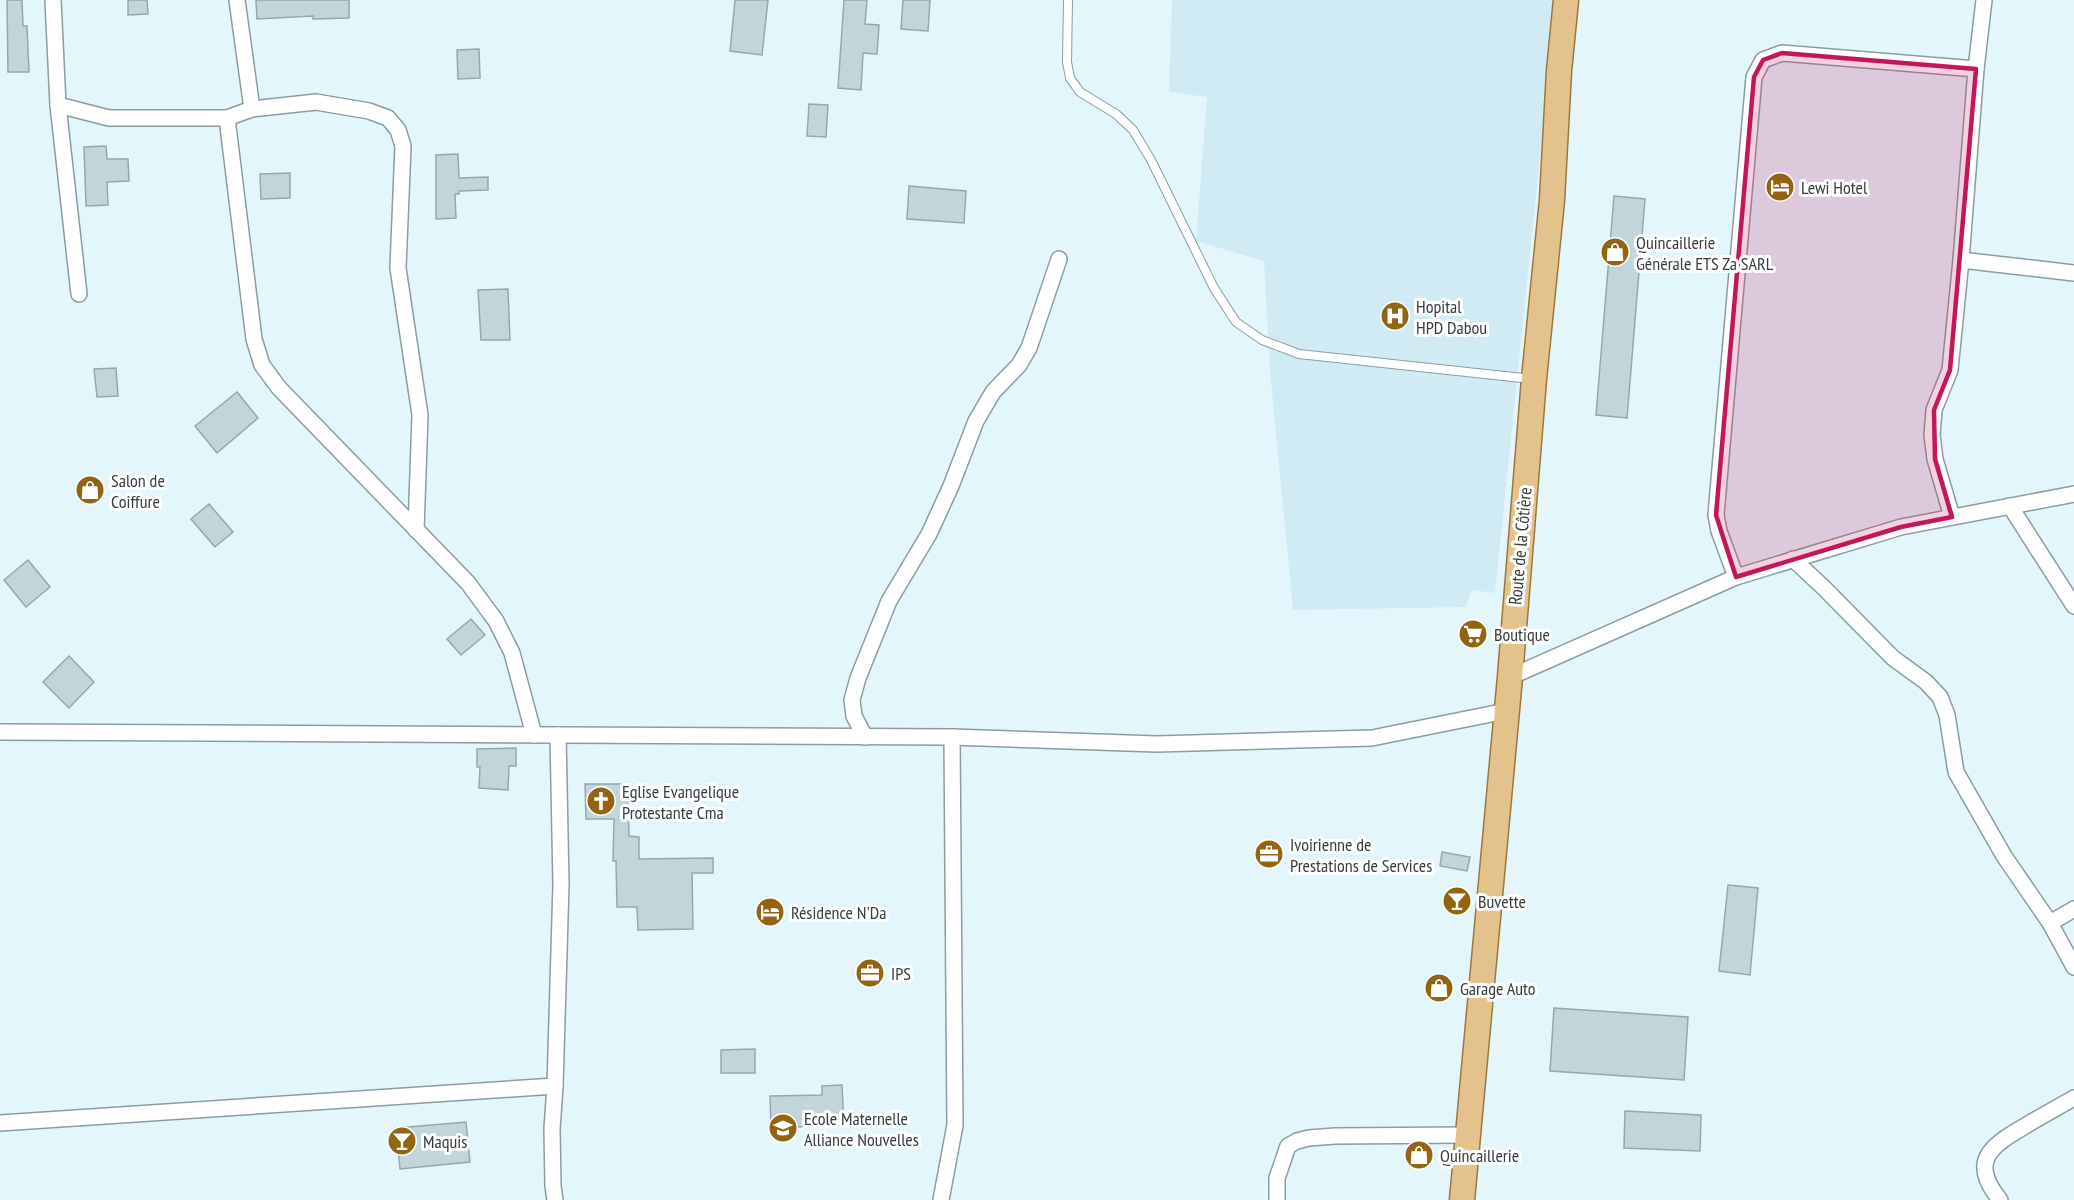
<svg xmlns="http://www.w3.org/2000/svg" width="2074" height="1200" viewBox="0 0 2074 1200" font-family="'PT Sans Narrow',sans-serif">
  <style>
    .built { fill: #d0ebf4 }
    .building { fill: #c2d5db; stroke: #96a8ae; stroke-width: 1.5 }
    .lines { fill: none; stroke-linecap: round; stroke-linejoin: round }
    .service-casing { stroke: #8b9da2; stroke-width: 10 }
    .minor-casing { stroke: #8b9da2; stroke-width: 18 }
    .primary-casing { stroke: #9a793f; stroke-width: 27 }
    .service { stroke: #fff; stroke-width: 8 }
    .minor { stroke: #fff; stroke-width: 15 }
    .primary { stroke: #e3c28c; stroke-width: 24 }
    .marked { fill: #c2185b; fill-opacity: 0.2; stroke: #c2185b; stroke-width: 4.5; stroke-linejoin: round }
    .labels { text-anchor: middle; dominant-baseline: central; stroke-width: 6; stroke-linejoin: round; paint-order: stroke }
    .poi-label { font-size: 18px; fill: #353d3f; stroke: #fff; text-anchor: start }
    .street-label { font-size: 18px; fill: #353d3f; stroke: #fff }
  </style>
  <rect width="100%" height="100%" fill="#e3f6fc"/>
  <polygon class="built" points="1172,0 1556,0 1495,593 1472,590 1466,607 1293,610 1270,371 1264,261 1196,241 1207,97 1169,92"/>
  <g class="building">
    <polygon points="7,0 22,0 23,26 27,26 29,72 8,72"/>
    <polygon points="128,0 147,0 148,14 128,15"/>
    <polygon points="256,0 349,0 349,18 313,19 313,16 257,19"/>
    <polygon points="735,0 768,0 762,55 730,51"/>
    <polygon points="844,0 867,0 865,24 879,25 877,54 863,53 861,90 838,88"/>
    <polygon points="903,0 930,0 928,31 901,29"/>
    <polygon points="479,49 480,78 458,79 457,50"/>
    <polygon points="809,104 828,105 826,137 807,136"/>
    <polygon points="106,146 107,159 128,159 129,181 107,182 108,205 86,206 84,147"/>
    <polygon points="458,154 459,178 488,177 488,190 459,191 459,194 455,194 456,218 436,219 436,155"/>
    <polygon points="290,173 290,198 261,199 260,174"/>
    <polygon points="909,186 966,191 964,223 907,219"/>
    <polygon points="1614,196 1645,199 1627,418 1596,415"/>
    <polygon points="508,289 510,340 481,340 478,290"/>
    <polygon points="116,368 118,396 97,397 94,369"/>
    <polygon points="237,392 258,418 217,453 195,426"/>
    <polygon points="209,504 233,532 215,547 191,519"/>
    <polygon points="28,560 50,587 26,607 4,580"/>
    <polygon points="471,619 485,635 461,655 447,639"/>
    <polygon points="69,656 94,682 69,708 43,682"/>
    <polygon points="516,748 516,766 509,766 508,790 479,788 480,767 477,767 477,749"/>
    <polygon points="585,784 628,784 629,836 639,837 639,859 713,858 713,873 692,873 693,929 638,930 637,907 617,907 616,861 613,861 614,819 586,819"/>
    <polygon points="1442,852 1470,857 1467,871 1440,866"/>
    <polygon points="1728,885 1758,888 1750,975 1719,971"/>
    <polygon points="1554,1008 1688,1017 1684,1080 1550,1071"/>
    <polygon points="755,1049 755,1073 721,1073 721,1050"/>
    <polygon points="842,1085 844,1125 771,1128 770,1096 822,1095 822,1086"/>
    <polygon points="1625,1111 1701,1115 1700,1151 1624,1148"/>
    <polygon points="466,1122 470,1162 400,1169 396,1128"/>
  </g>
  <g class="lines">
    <g class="service-casing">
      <polyline id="service" points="1068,0 1067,62 1070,78 1080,92 1116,114 1133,130 1151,160 1214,288 1236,322 1262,340 1299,354 1532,379"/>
    </g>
    <g class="minor-casing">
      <g id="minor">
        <polyline points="53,0 58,105 79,294"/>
        <polyline points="237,0 252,109"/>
        <polyline points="58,105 109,118 227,118 252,109 316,102 369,111 388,118 398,130 403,146 398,268 420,415 416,530"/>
        <polyline points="227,118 254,339 262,365 279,388 468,583 496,621 512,653 534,735"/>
        <polyline points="1961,260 2074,273"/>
        <polyline points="2010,506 2074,606"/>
        <polyline points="1952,517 1935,459 1932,435 1934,410 1950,370 1961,260 1976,69 1984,0"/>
        <polyline points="1793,559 1824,588 1893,658 1926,682 1940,697 1947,715 1956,772 2004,856 2050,923 2074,967"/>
        <polyline points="1736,577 1719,531 1716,515 1754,77 1763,60 1782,53 1976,69"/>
        <polyline points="1510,677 1736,577 1901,527 2074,494"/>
        <polyline points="0,732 952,737 1157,744 1372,738 1506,711"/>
        <polyline points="865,737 854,716 852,700 858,678 889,601 929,534 951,486 976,421 993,392 1019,365 1029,348 1059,259"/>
        <polyline points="2050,923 2074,909"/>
        <polyline points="0,1123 555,1086"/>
        <polyline points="555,1200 553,1186 552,1129 555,1086 561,884 558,735"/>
        <polyline points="941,1200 955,1125 952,737"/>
        <polyline points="1277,1200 1277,1178 1288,1146 1297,1141 1309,1138 1335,1136 1468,1135"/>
        <path d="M 2000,1200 C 1968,1161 1991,1146 2025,1126 C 2042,1116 2058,1107 2074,1098"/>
      </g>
    </g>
    <g class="primary-casing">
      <polyline id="primary" points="1462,1200 1510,677 1534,379 1552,200 1559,71 1566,0"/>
    </g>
    <use href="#service" class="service"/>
    <use href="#minor" class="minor"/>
    <use href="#primary" class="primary"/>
  </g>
  <path class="marked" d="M 1782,53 L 1976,69 L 1950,370 L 1934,410 L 1935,459 L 1952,517 L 1901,527 L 1736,577 L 1716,515 L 1754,77 L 1763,60 Z"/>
  <defs>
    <g id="hotel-disc" transform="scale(1.5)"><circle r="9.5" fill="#936512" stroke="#fff"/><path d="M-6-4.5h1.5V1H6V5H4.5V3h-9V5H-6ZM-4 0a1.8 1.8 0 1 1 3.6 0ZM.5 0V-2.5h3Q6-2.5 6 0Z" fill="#fff"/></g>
    <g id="shop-disc" transform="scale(1.5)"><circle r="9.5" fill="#936512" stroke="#fff"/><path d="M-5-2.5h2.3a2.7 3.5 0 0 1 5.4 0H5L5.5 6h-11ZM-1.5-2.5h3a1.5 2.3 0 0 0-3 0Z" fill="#fff"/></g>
    <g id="hospital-disc" transform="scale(1.5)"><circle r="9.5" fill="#936512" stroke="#fff"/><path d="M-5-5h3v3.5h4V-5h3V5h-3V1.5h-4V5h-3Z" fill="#fff"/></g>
    <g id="supermarket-disc" transform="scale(1.5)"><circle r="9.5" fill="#936512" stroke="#fff"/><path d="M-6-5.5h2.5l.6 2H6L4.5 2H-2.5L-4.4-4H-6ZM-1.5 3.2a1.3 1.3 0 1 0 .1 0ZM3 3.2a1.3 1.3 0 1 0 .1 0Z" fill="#fff"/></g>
    <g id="church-disc" transform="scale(1.5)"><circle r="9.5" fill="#936512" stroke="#fff"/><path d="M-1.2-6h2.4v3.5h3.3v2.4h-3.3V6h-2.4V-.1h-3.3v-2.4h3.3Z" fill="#fff"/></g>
    <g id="office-disc" transform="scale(1.5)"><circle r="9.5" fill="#936512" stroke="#fff"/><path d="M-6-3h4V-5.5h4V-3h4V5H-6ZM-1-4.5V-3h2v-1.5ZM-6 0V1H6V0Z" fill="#fff"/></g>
    <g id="bar-disc" transform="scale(1.5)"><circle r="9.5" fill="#936512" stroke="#fff"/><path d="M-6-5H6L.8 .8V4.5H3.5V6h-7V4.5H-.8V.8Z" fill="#fff"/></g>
    <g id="school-disc" transform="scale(1.5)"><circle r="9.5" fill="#936512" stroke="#fff"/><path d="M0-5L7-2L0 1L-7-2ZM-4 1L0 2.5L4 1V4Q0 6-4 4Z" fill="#fff"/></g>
  </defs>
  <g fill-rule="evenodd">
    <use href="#hotel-disc" x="1780" y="187"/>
    <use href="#shop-disc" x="1615" y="252"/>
    <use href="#hospital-disc" x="1395" y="316"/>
    <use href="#shop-disc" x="90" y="490"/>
    <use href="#supermarket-disc" x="1473" y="634"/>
    <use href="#church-disc" x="601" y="801"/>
    <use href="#office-disc" x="1269" y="854"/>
    <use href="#bar-disc" x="1457" y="901"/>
    <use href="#hotel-disc" x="770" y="912"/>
    <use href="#office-disc" x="870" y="973"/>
    <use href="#shop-disc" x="1439" y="988"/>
    <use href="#school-disc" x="783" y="1128"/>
    <use href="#bar-disc" x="402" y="1141"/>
    <use href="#shop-disc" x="1419" y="1155"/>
  </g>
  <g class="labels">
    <g class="poi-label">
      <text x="1801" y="187">Lewi Hotel</text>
      <text x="1636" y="242">Quincaillerie<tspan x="1636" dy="21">Générale ETS Za SARL</tspan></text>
      <text x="1416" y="306">Hopital<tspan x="1416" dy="21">HPD Dabou</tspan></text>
      <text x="111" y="480">Salon de<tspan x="111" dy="21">Coiffure</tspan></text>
      <text x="1494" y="634">Boutique</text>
      <text x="622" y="791">Eglise Evangelique<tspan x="622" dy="21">Protestante Cma</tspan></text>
      <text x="1290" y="844">Ivoirienne de<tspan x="1290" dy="21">Prestations de Services</tspan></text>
      <text x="1478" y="901">Buvette</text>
      <text x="791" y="912">Résidence N'Da</text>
      <text x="891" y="973">IPS</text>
      <text x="1460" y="988">Garage Auto</text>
      <text x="804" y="1118">Ecole Maternelle<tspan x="804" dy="21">Alliance Nouvelles</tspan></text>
      <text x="423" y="1141">Maquis</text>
      <text x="1440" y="1155">Quincaillerie</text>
    </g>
    <g class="street-label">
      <text transform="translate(1520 546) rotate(-85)">Route de la Côtière</text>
    </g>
  </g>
</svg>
